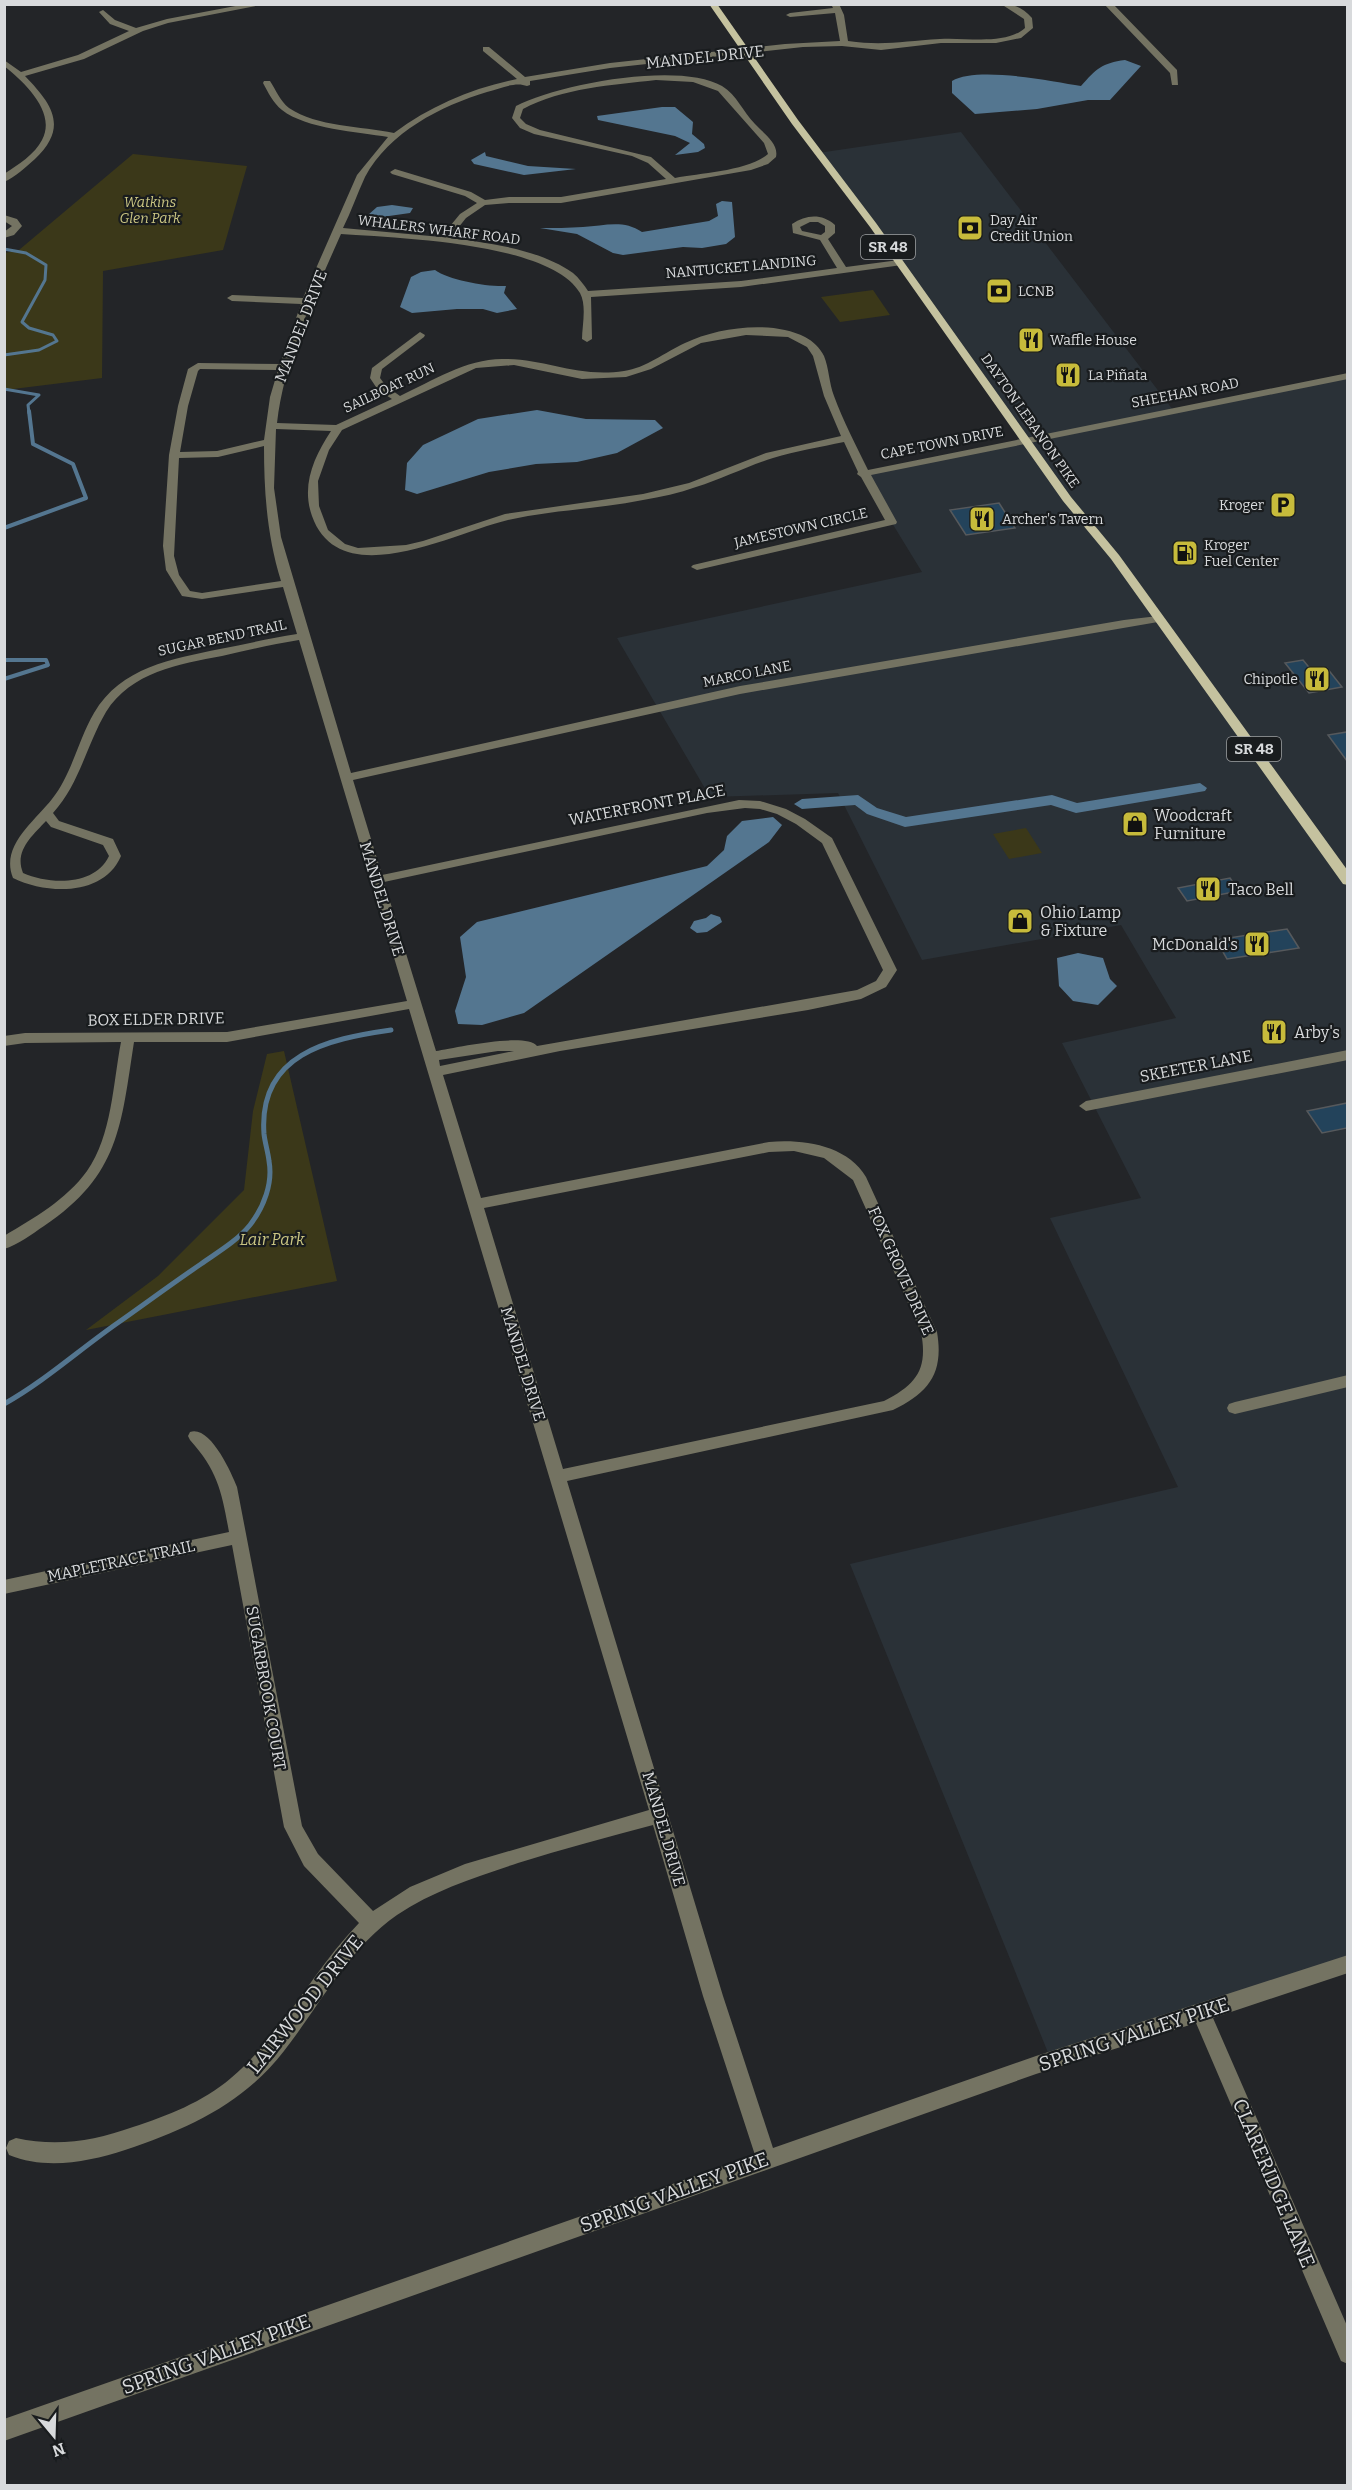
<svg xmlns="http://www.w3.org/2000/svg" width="1352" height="2490" viewBox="0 0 1352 2490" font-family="Bitter,serif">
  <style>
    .built { fill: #2a3137 }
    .green { fill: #3b3819 }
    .water { fill: #547690 }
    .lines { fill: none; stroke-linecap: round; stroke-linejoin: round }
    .stream-far2 { stroke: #547690; stroke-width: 3 }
    .stream-far1 { stroke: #547690; stroke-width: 4 }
    .stream { stroke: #547690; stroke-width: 5 }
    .canal { fill: #547690; fill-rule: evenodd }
    .building { fill: #23435b; stroke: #56595c; stroke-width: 1.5 }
    .minor { fill: #747362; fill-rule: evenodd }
    .major { fill: #c5c29f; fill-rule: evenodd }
    .labels { text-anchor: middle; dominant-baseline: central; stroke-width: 4.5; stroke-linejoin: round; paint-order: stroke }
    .far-park-label { font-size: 14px; font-style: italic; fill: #cbc683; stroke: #191c1e }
    .far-poi-label { font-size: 14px; fill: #d8dadc; stroke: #191c1e; text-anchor: start }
    .far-street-label { font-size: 14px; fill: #d8dadc; stroke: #191c1e }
    .shield { fill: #191c1e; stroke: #9fa1a3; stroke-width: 1.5 }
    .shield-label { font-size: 15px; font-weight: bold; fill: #d8dadc }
    .street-label { font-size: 16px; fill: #d8dadc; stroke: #191c1e }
    .poi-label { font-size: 16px; fill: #d8dadc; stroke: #191c1e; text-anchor: start }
    .park-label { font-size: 16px; font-style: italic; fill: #cbc683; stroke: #191c1e }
    .near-street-label { font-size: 20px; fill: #d8dadc; stroke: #191c1e }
  </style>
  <rect width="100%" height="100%" fill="#232528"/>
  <polygon class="built" points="961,132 1173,410 1347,375 1347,1961 1051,2060 850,1564 1178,1487 1050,1218 1141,1198 1062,1043 1176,1018 1121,925 922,960 838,793 710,797 617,638 922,572 862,474 1028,442 818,153"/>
  <g class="green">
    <polygon points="133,154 247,166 223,250 103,271 102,378 5,390 5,253 19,250"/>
    <polygon points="873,290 890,315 840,322 821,297"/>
    <polygon points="1026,828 1042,853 1009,859 993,834"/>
    <polygon points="284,1051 337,1281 86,1330 158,1276 244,1190 253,1111 267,1054"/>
  </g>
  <g class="water">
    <path d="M 1125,60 L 1141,66 L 1110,100 L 1088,100 L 1037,109 L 975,114 L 952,93 L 952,81 C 977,66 1051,81 1081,86 C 1096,69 1102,63 1125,60 Z"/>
    <polygon points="662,107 675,107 693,122 692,134 704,144 705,148 698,152 675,155 690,143 675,136 598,120 597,116"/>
    <polygon points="485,152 486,156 528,166 576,169 524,175 474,164 471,160"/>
    <path d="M 722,201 L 732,202 L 735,237 L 726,244 L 702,248 L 683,247 L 623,255 L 613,253 L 577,234 L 540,228 C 554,228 569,228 583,227 C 604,226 623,219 642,232 L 709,221 L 718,216 L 716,204 Z"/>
    <polygon points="392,205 413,208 410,213 382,217 377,222 368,215 377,207"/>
    <path d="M 435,270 C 449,280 487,287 506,286 L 504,293 L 517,309 L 497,313 L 483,309 L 457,309 L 412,313 L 400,307 L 411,277 L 421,272 Z"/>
    <polygon points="537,410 586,419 655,420 663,428 617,453 577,462 536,464 489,472 417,494 405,490 407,463 423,445 478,419"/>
    <polygon points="773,817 782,825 769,842 524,1013 482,1025 458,1024 455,1011 466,977 460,937 477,922 707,866 724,850 727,836 742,821"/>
    <polygon points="711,914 720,917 722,922 707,932 697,933 690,928 694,921 706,918"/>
    <polygon points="1078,953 1103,958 1110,979 1117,986 1098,1005 1073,1001 1059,986 1057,958"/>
  </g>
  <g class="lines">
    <g class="stream-far2">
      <polyline points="4,249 26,253 46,265 45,280 22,322 29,328 53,335 57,341 39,350 4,355"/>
      <polyline points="4,389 39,395 28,405 29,413"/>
    </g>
    <g class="stream-far1">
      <polyline points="4,528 86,498 73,464 33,444 29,411"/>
      <polyline points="4,660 46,660 48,665 4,679"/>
    </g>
    <path class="stream" d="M 4,1404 C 45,1381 80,1349 119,1322 C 146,1303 173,1283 201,1264 C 218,1252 237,1241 250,1225 C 264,1207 273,1183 269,1161 C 268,1152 265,1143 264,1134 C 258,1054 328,1039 391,1030"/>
    <polygon class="canal" points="1200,783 1207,788 1205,791 1076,813 1051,805 905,827 867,814 855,805 802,809 794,804 802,799 858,795 877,808 906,817 1052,795 1077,803"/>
  </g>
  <g class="building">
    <polygon points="999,503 1015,528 966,535 950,510"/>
    <polygon points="1303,660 1312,671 1327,668 1342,687 1309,693 1285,663"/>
    <polygon points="1347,732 1347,761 1328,735"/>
    <polygon points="1230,878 1239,891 1187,901 1178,888"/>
    <polygon points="1287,929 1299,948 1227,959 1216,940"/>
    <polygon points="1347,1103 1347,1128 1322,1133 1307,1111"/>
  </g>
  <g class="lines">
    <g class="minor">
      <path d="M 246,4 L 266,4 L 168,23 L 143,31 L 84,59 L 25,76 C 52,104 69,127 35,159 C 26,167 15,177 4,182 L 4,174 C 18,165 35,154 42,140 C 57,112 24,82 4,66 L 4,60 L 21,72 L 78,55 L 129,31 L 110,24 L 99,12 L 103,10 L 115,20 L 136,28 L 167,19 Z"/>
      <path d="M 831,4 L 839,4 L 844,15 L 848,41 C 884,46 904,41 940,39 C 965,37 1005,46 1025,28 L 1024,19 L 1001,4 C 1015,4 1023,8 1032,18 L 1033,28 L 1021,38 L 996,43 L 941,43 L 881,50 L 842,46 L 803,47 L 610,68 L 530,81 L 530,85 L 527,86 C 515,81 500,89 487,92 C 441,106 389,132 365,177 C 357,194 351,212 343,228 L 441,237 L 460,214 L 477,203 L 465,196 L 392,174 L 390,172 L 395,169 L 471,192 L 485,200 L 509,197 L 561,197 L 666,179 L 648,163 L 632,156 L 534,134 L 520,128 L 512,118 L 516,106 C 557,84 680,61 722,86 C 737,95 743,112 755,124 C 763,133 779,143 776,157 L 768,164 L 751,170 L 561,203 L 509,203 L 485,205 L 466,218 L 450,238 C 489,243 539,249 573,273 C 579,278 584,285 588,291 L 741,281 L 837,268 L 820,240 L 793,233 L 792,224 C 806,215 821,213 835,225 L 835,233 L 828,239 L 846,267 L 899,260 L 902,261 L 902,265 L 741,287 L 591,297 L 592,339 L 587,342 L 582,339 C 582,326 587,306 580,293 C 550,242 396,238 341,234 C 314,295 285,357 277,423 L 336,425 L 392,399 L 378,390 L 370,378 L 372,368 L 420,332 L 425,335 L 424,337 L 382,369 L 380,378 L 386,386 L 400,396 C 432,381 466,359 502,359 C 545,358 576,378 624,371 C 646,368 665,352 685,343 C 718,327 772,320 805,337 C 813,341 820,348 824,356 C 829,368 829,383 834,396 C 843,421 856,445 868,470 L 1348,373 L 1348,379 L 871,475 L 897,522 L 896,524 L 697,570 L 691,567 L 693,565 L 885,520 L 861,477 L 857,474 L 858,472 L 844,442 C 820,447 796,451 773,458 C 747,466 722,479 696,487 C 679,493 661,497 643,500 C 598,509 552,510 508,520 C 455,532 340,595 312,516 C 301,485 314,457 331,431 L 276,429 L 274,488 L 281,537 L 351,773 L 740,686 L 1124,620 L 1158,616 L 1164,619 L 1158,622 L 740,694 L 353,780 L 382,875 L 739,800 L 760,801 L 786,809 L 805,819 L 832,838 L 897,970 L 886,987 L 861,999 L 808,1010 L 560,1051 L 443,1075 L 481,1198 L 769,1142 C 803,1139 847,1145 866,1177 L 937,1332 C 944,1373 929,1393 893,1410 L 567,1481 L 723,1996 L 773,2148 L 1036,2056 L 1348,1955 L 1348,1973 L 1213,2018 L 1348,2328 L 1348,2364 L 1341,2361 L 1196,2023 L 1036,2074 L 4,2441 L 4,2419 L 755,2155 L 703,1996 L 653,1825 C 608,1837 563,1849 518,1863 C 476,1877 434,1890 397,1915 C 348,1949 320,2005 284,2051 C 243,2104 187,2129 125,2150 C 88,2162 46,2170 9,2155 L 6,2148 L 9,2141 L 16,2138 C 57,2147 94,2141 133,2127 C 167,2116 203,2102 231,2078 C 283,2034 312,1971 359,1923 L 304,1866 L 284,1827 L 232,1545 L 4,1594 L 4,1580 L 229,1532 C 222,1493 218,1471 190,1440 L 188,1436 L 190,1432 C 210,1425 231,1472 237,1487 L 302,1826 L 318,1854 L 373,1911 L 410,1887 L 465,1864 L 649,1810 L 409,1009 L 227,1042 L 134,1042 C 121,1125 120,1175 44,1226 C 32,1234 18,1245 4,1249 L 4,1236 C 34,1218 66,1200 87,1171 C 112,1136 113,1083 121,1042 L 25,1043 L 4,1046 L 4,1036 L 25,1033 L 227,1032 L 407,1001 L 299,640 C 273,644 248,650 222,656 C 179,664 131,672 106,712 C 86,746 80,783 53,813 L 59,821 L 113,839 L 121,856 C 104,896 48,895 13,878 C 0,846 34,822 52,799 C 72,774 78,740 94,713 C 121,667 172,659 220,649 C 246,644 271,638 297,634 L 283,587 L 202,599 L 182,596 L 166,570 L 163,546 L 169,455 L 178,406 L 188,369 L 198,363 L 280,364 L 301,304 L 232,301 L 227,298 L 232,295 L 303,298 L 357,175 L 388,137 C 358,132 306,129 282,110 C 273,103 268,92 263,83 L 264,81 L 270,81 C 276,90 280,101 289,108 C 317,127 361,126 394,133 C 430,106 472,88 517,79 L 483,51 L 483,47 L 489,47 L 525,77 L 610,63 L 785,44 L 840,41 L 835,13 L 790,17 L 786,15 L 790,13 L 833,8 ZM 656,80 L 693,82 L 718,91 L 764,143 L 768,154 C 749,171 701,173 675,178 L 651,157 L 540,130 L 526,124 L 520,118 L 523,109 C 562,88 613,85 656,80 ZM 810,222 L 818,222 L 825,226 L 825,232 L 821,235 L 802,231 L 800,227 ZM 746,335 L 788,337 L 807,347 L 813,356 L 824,396 L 841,436 L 766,453 L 689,483 L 643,494 L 505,514 L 423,541 L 406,545 L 358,548 L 345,544 L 328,530 L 319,506 L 318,481 L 329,450 L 342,430 L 476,368 L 514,365 L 582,379 L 626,377 L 651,369 L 701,343 ZM 200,369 L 278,370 L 270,397 L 264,440 L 217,451 L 180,452 L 188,406 L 198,371 ZM 264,446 C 264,492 267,536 281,581 L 202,593 L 190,591 L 179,575 L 174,556 L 179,458 L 218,457 ZM 745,808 L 760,809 L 777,814 L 796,824 L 822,843 L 883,970 L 876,981 L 857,990 L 537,1046 C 526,1032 454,1048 436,1051 L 384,882 L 707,813 ZM 46,821 L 51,827 L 103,845 L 109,856 C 95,886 50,885 23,873 C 14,851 32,836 46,821 ZM 498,1051 L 514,1051 L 440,1066 L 439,1060 ZM 794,1151 L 824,1158 L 853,1180 L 921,1332 C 928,1369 917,1384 884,1401 L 563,1469 L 484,1208 L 769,1152 Z"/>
      <polygon points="1104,4 1113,4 1177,70 1178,85 1172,85 1170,73"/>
      <polygon points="4,215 17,219 22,226 14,235 4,238 4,232 12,226 4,221"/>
      <polygon points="1348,1050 1348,1060 1086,1111 1079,1106 1086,1101"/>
      <polygon points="1348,1375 1348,1387 1235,1414 1229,1412 1227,1408 1229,1404 1235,1402"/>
    </g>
    <polygon class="major" points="709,4 717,4 798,120 876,223 1071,497 1119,555 1348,871 1348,885 1343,884 1111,559 1063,501 870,227 792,124"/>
  </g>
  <defs>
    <g id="bank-square" transform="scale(1.35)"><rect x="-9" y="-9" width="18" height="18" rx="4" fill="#c7bb3b" stroke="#191c1e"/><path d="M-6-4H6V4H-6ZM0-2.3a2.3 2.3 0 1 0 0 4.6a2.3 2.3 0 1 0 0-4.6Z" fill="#111"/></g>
    <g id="restaurant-square" transform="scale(1.35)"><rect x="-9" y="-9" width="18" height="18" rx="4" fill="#c7bb3b" stroke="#191c1e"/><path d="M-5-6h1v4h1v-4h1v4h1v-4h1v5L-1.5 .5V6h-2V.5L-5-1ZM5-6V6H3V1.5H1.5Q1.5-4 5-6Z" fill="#111"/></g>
    <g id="parking-square" transform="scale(1.35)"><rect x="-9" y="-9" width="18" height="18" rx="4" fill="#c7bb3b" stroke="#191c1e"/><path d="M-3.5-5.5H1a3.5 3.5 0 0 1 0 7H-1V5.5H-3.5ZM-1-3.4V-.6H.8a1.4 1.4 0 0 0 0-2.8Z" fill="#111"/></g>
    <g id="fuel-square" transform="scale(1.35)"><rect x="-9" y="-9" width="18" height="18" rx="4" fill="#c7bb3b" stroke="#191c1e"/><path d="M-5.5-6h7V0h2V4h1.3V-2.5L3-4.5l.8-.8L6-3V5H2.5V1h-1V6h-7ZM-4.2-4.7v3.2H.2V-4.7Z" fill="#111"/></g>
    <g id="shop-square" transform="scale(1.35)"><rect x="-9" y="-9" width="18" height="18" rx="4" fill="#c7bb3b" stroke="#191c1e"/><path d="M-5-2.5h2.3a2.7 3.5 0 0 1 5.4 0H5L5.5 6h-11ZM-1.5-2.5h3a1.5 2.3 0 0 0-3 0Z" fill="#111"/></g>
  </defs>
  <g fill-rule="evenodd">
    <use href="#bank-square" x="970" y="228"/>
    <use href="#bank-square" x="999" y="291"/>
    <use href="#restaurant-square" x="1031" y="340"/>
    <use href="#restaurant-square" x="1068" y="375"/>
    <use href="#parking-square" x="1283" y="505"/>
    <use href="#restaurant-square" x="982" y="519"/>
    <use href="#fuel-square" x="1185" y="553"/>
    <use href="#restaurant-square" x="1317" y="679"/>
    <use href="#shop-square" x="1135" y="824"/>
    <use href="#restaurant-square" x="1208" y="889"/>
    <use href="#shop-square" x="1020" y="921"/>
    <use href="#restaurant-square" x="1257" y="944"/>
    <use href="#restaurant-square" x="1274" y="1032"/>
  </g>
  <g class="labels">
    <g class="far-park-label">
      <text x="150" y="202">Watkins<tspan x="150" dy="16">Glen Park</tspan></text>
    </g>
    <g class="far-poi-label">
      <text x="990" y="220">Day Air<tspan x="990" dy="16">Credit Union</tspan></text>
      <text x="1018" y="291">LCNB</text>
      <text x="1050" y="340">Waffle House</text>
      <text x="1088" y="375">La Piñata</text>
      <text x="1264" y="505" text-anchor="end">Kroger</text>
      <text x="1002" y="519">Archer's Tavern</text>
      <text x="1204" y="545">Kroger<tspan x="1204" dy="16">Fuel Center</tspan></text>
      <text x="1298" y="679" text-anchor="end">Chipotle</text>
    </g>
    <g class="far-street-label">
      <text transform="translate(439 230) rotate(7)">WHALERS WHARF ROAD</text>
      <text transform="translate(741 267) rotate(-5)">NANTUCKET LANDING</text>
      <text transform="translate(389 388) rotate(-25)">SAILBOAT RUN</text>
      <text transform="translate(1185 393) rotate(-11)">SHEEHAN ROAD</text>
      <text transform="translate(1030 421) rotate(55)">DAYTON LEBANON PIKE</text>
      <text transform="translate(942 443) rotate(-11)">CAPE TOWN DRIVE</text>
      <text transform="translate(801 528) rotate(-13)">JAMESTOWN CIRCLE</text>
      <text transform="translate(222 638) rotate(-12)">SUGAR BEND TRAIL</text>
      <text transform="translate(747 674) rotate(-11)">MARCO LANE</text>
    </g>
    <g class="shield">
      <rect x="861" y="235" width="54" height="24" rx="4.5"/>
      <rect x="1227" y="737" width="54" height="24" rx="4.5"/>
    </g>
    <g class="shield-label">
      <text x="888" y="247">SR 48</text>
      <text x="1254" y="749">SR 48</text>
    </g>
    <g class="street-label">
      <text transform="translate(705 57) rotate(-6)">MANDEL DRIVE</text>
      <text transform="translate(301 326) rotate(-69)">MANDEL DRIVE</text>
      <text transform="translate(647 805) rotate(-11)">WATERFRONT PLACE</text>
      <text transform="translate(382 899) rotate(73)">MANDEL DRIVE</text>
      <text transform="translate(156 1019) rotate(-1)">BOX ELDER DRIVE</text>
      <text transform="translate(1196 1066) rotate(-11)">SKEETER LANE</text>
      <text transform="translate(901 1271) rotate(66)">FOX GROVE DRIVE</text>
      <text transform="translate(523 1364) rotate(73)">MANDEL DRIVE</text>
      <text transform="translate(121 1561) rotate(-12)">MAPLETRACE TRAIL</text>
      <text transform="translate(266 1688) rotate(80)">SUGARBROOK COURT</text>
      <text transform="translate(664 1829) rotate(74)">MANDEL DRIVE</text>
    </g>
    <g class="poi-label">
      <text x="1154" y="815">Woodcraft<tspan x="1154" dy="18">Furniture</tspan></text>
      <text x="1228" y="889">Taco Bell</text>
      <text x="1040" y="912">Ohio Lamp<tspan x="1040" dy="18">&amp; Fixture</tspan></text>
      <text x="1238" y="944" text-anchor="end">McDonald's</text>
      <text x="1294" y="1032">Arby's</text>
    </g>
    <g class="park-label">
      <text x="272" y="1239">Lair Park</text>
    </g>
    <g class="near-street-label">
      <text transform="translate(305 2004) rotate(-51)">LAIRWOOD DRIVE</text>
      <text transform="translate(1134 2034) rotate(-18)">SPRING VALLEY PIKE</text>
      <text transform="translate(1274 2183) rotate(67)">CLARERIDGE LANE</text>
      <text transform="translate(674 2192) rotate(-20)">SPRING VALLEY PIKE</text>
      <text transform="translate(216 2354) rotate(-20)">SPRING VALLEY PIKE</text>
    </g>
  </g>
  <rect width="1352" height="2490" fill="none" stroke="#d8dadc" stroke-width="12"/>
  <g transform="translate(54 2436) rotate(161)" stroke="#191c1e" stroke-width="4.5" paint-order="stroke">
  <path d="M0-4.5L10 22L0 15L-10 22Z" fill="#d8dadc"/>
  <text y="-9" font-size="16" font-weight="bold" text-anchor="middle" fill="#d8dadc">N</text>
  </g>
</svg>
